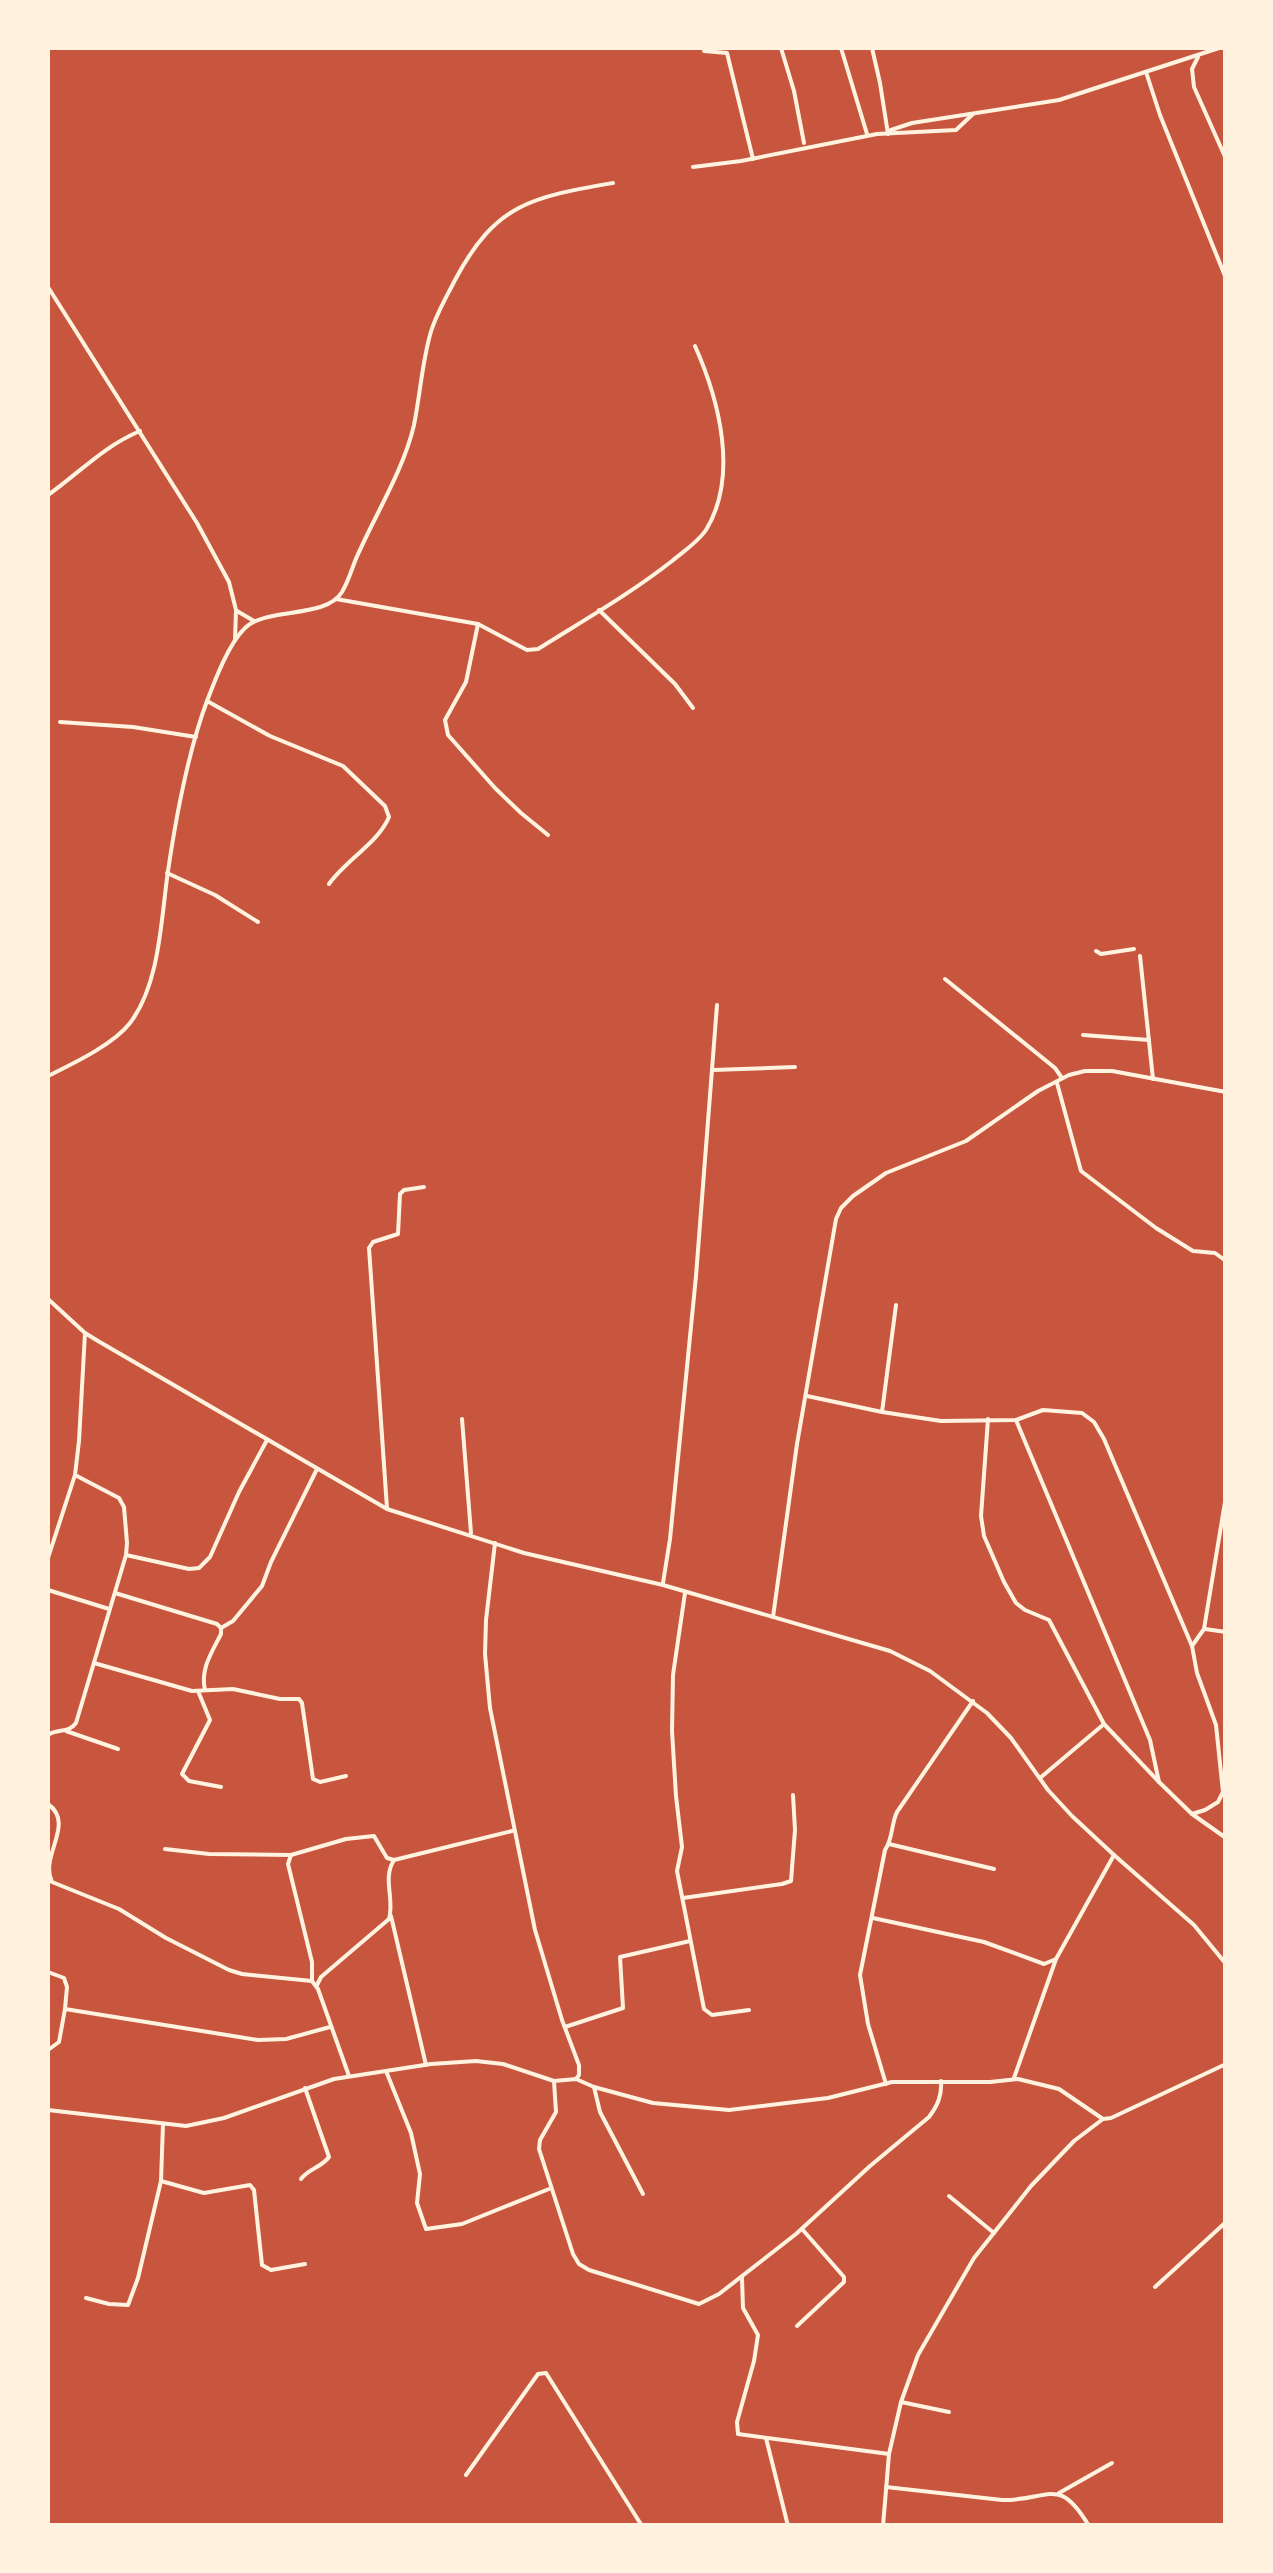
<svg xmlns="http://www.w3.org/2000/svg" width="1273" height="2573" viewBox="0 0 1273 2573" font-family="'DejaVu Sans',sans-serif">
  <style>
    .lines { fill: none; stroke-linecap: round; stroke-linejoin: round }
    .minor { stroke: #fff3e0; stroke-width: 4 }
  </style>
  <rect width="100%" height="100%" fill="#c8553d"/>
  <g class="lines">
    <g class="minor">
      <polyline points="781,48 794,91 804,143"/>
      <polyline points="841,48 867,134"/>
      <polyline points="872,48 880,83 888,134 891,130 912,123 1059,100 1219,48"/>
      <polyline points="704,51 727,53 753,159"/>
      <polyline points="1198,57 1192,69 1194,87 1226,159"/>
      <polyline points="1146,72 1160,115 1225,276"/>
      <polyline points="693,167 741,161 877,134 956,130 973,114"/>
      <polyline points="48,287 197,523 229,582 236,610 235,640"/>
      <path d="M 48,495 C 79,473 104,446 140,431"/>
      <path d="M 336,599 L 478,624 L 527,650 L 538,649 C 584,620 630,594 672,561 C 684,551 698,542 706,530 C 739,476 719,400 695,346"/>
      <polyline points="599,610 675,684 693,708"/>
      <polyline points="237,611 254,621"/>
      <polyline points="478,624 466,682 445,720 448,735 495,788 521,813 548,835"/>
      <path d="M 207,701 L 270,736 L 343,766 L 385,806 L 389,817 C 378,843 346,860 329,884"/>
      <polyline points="60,722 133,727 196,737"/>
      <polyline points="167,873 215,895 258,922"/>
      <polyline points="1096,951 1101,954 1134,949"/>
      <polyline points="1140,956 1153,1079"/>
      <polyline points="945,979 1055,1068 1062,1078"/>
      <polyline points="1083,1035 1149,1040"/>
      <polyline points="713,1070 795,1067"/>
      <path d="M 48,1076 C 72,1064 113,1045 130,1023 C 160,984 161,919 168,871 C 176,817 188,752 207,701 C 215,680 229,643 245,628 C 266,607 326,619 342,592 C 350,579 353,563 360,550 C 378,510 404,468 414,425 C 420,395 422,364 430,335 C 435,316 446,298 455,280 C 496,203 532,197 613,183"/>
      <polyline points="1057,1083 1081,1171 1156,1228 1193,1251 1215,1253 1226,1261"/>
      <polyline points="48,1299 85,1333 98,1341 387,1509 524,1553 663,1585 890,1651 930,1671 987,1713 1011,1738 1048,1790 1072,1816 1114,1855 1194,1925 1226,1964"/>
      <polyline points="807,1396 882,1412 896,1305"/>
      <polyline points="882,1412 941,1421 1016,1420 1043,1410 1082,1413 1094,1422 1104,1439 1192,1646 1197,1673 1216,1725 1223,1792 1218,1802 1205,1810 1192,1814"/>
      <polyline points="462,1419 471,1533"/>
      <polyline points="988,1419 981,1516 984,1536 1004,1582 1016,1603 1025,1610 1049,1620 1104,1724 1159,1782 1192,1814 1226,1838"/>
      <polyline points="1016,1420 1150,1740 1159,1782"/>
      <polyline points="387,1508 369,1248 373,1242 398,1234 400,1194 404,1190 424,1187"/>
      <polyline points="495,1543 486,1620 485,1654 490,1708 535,1930 562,2020 579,2065 579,2075 576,2079"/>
      <polyline points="126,1555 189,1569 199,1568 210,1557 239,1492 267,1440"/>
      <polyline points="48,1558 75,1475 79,1441 85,1333"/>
      <polyline points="663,1583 670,1539 696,1276 717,1005"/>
      <polyline points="48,1590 109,1609"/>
      <path d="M 115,1593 L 217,1624 L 221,1628 L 221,1634 C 212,1652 200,1669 205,1690"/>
      <polyline points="685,1593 673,1675 672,1731 676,1796 682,1847 677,1871 704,2009 712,2015 749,2010"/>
      <polyline points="773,1617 797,1444 836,1219 841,1208 853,1196 886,1173 966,1141 1038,1091 1069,1075 1085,1071 1112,1071 1226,1092"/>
      <polyline points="221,1628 233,1621 262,1586 271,1562 317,1469"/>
      <polyline points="1205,1629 1226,1632"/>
      <polyline points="1192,1646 1204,1629 1226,1496"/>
      <polyline points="94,1663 192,1691 233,1689 280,1699 299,1699 302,1703 313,1779 320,1782 346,1776"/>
      <polyline points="198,1691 210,1720 182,1774 189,1781 221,1787"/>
      <polyline points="66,1731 118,1749"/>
      <path d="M 48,1735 C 58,1728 68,1734 76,1723 L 126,1555 L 127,1543 L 124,1507 L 119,1498 L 75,1475"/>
      <polyline points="1040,1778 1104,1724"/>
      <path d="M 48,1804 C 76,1824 39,1856 52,1882 L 119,1909 L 166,1938 L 229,1970 L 242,1974 L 312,1981 L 318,1989 L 349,2076"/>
      <polyline points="889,1844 994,1869"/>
      <polyline points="165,1849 209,1854 291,1855"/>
      <polyline points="683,1898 782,1884 791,1881 795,1830 793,1795"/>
      <polyline points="391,1916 426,2065"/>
      <polyline points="873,1918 984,1942 1044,1964 1056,1959"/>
      <polyline points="48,1972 64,1978 67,1987 65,2009 59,2042 48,2050"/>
      <polyline points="312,1981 312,1962 288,1864 291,1855 346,1839 374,1836 387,1858 394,1860 512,1831"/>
      <path d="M 317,1985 L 321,1977 L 389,1919 C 395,1899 382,1879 394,1860"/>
      <polyline points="65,2009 258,2040 286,2039 330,2027"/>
      <polyline points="565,2027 623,2008 620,1957 690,1941"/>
      <polyline points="386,2071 411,2133 420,2174 417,2203 426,2229 462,2224 549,2189"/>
      <polyline points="1014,2078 1056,1959 1114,1855"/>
      <path d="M 554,2081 L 556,2112 L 540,2140 L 539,2149 L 573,2254 L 579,2264 L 589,2270 L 699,2304 L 719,2294 L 796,2234 L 870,2166 L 929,2117 C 938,2105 942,2095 941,2081"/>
      <path d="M 886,2084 L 868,2024 L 860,1975 L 885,1850 C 893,1839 891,1824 897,1812 L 973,1701"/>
      <polyline points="594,2087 600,2112 643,2194"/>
      <polyline points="48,2110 186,2126 224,2118 334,2079 431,2064 476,2061 503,2064 554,2081 576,2079 594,2087 653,2103 729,2110 828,2098 892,2082 990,2082 1018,2079 1059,2089 1103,2119"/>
      <path d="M 301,2179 C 308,2169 322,2167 329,2157 L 305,2088"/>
      <polyline points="161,2181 204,2193 250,2185 254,2190 262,2265 271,2270 305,2264"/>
      <polyline points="949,2196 994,2233"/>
      <polyline points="742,2278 743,2308 758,2335 754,2361 737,2422 738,2434 889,2454"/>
      <polyline points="1155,2287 1226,2222"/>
      <polyline points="86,2298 109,2304 128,2305 138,2278 161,2181 163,2124"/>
      <polyline points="797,2326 844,2282 844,2277 802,2229"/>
      <polyline points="901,2402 949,2412"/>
      <polyline points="766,2438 788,2526"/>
      <polyline points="466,2475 538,2374 546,2373 642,2526"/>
      <path d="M 886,2487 L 1002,2500 C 1049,2501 1058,2474 1089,2526"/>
      <polyline points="1059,2493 1112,2463"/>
      <polyline points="883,2526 889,2454 901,2402 918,2355 974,2258 1031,2186 1074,2141 1103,2119 1111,2118 1226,2064"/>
    </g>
  </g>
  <rect width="1273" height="2573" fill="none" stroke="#fff3e0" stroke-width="100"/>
</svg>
